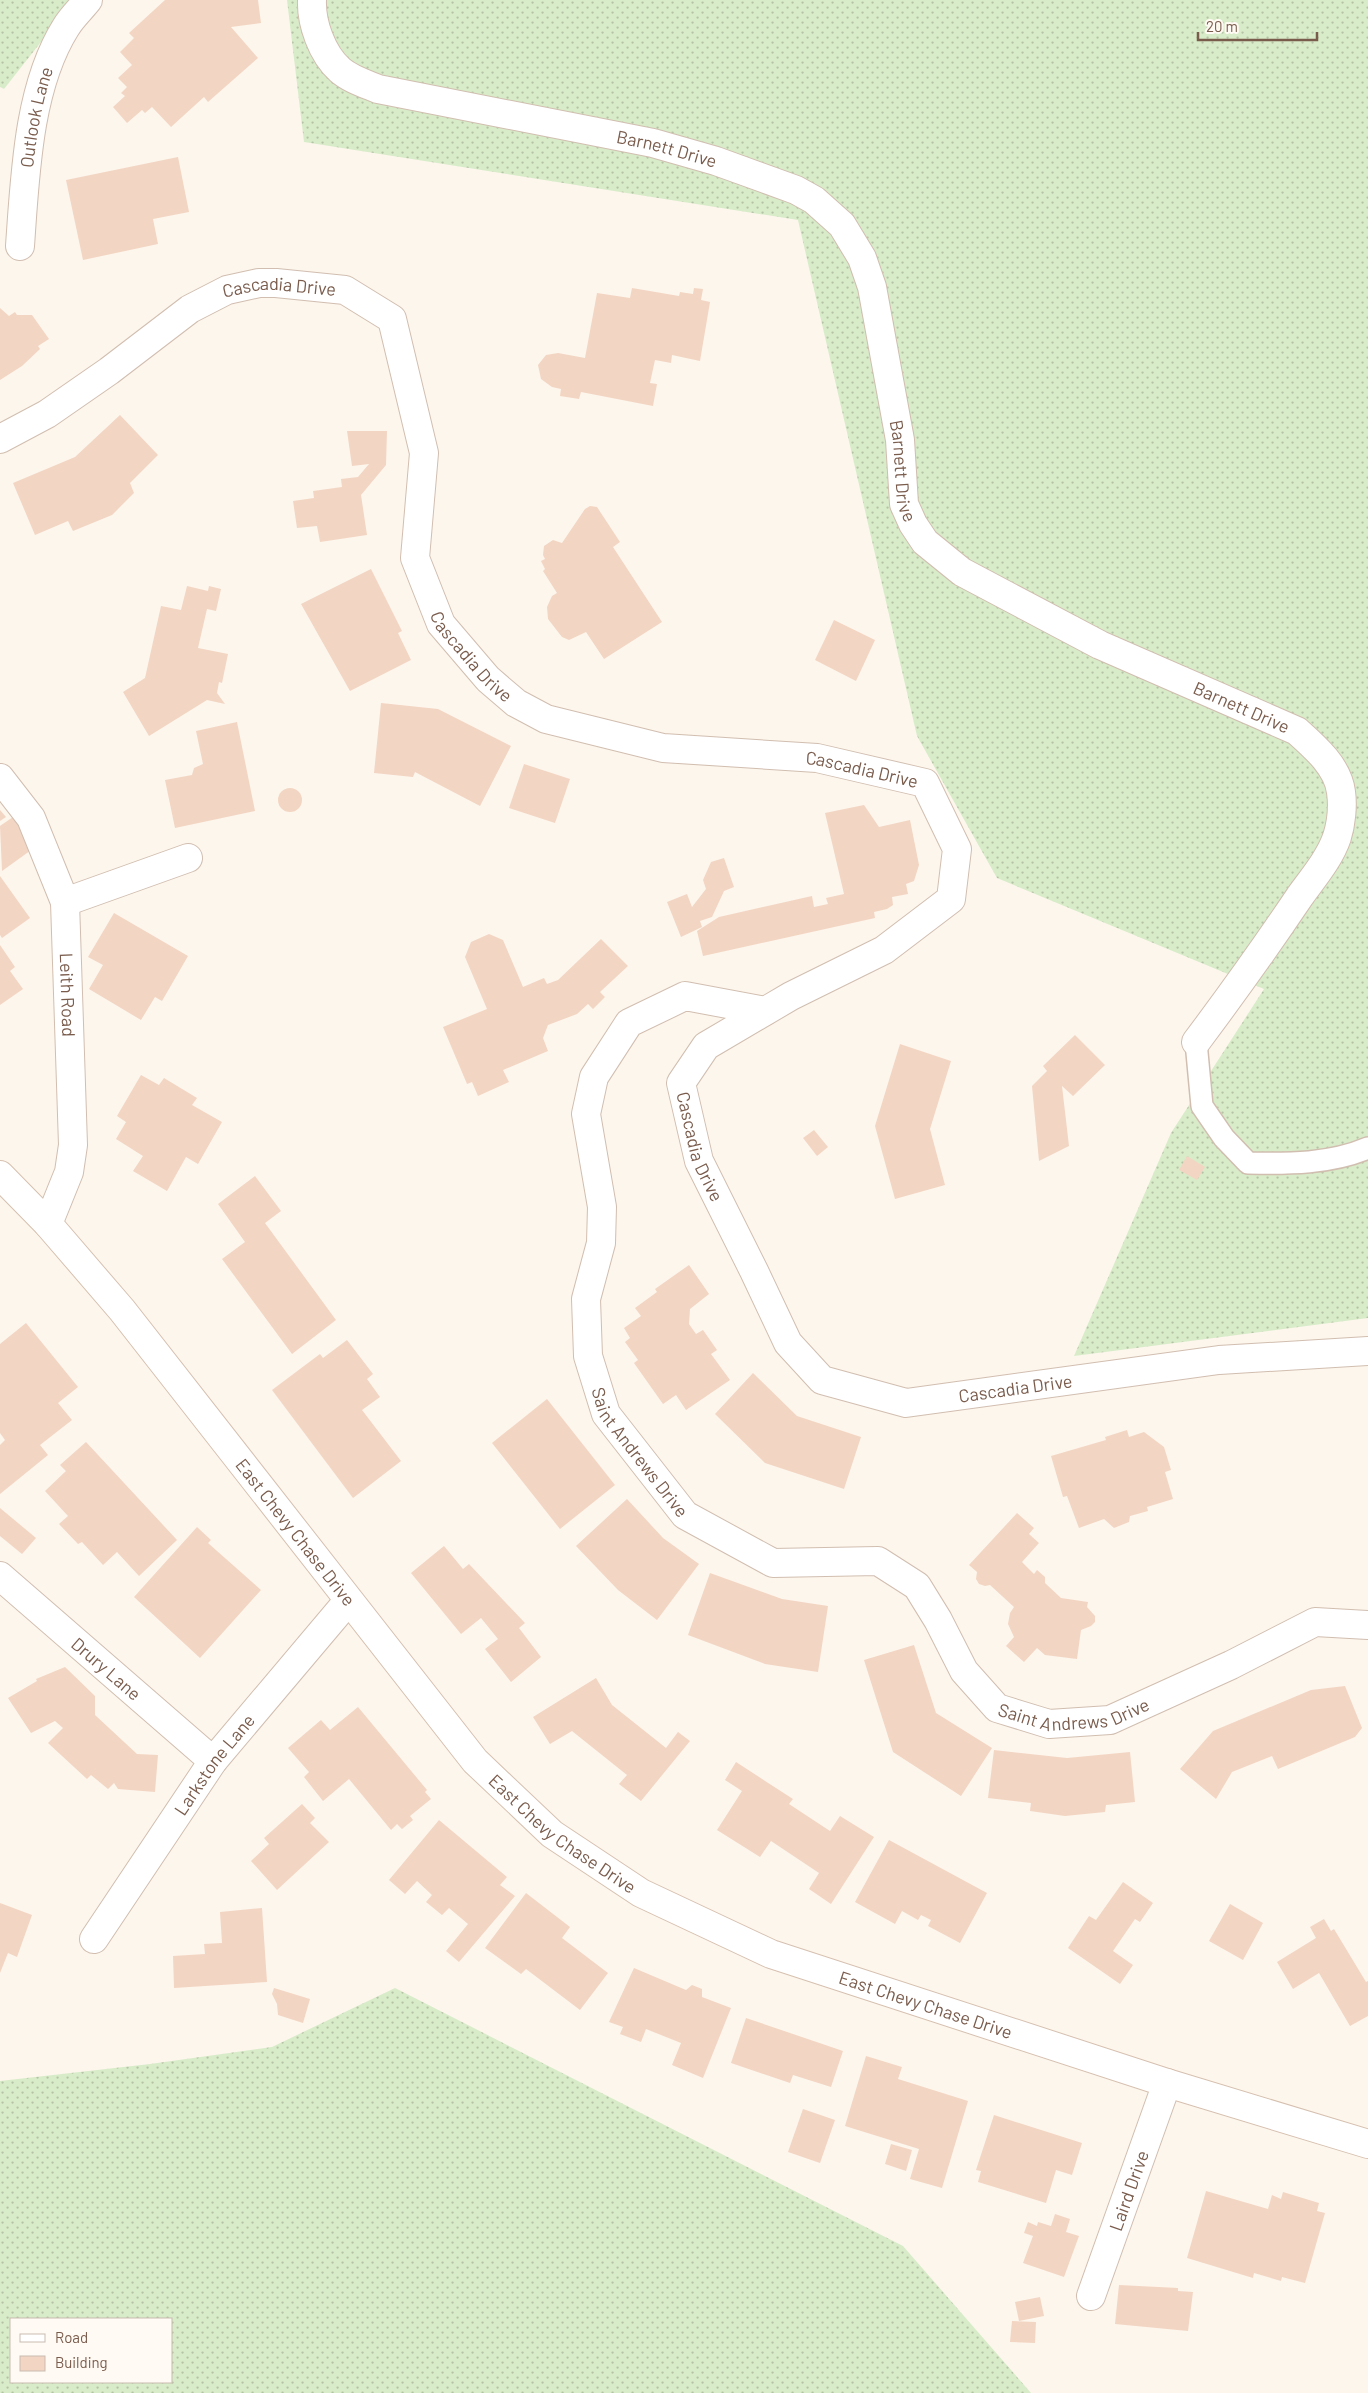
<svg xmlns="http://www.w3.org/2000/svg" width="1368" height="2393" viewBox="0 0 1368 2393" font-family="Barlow,sans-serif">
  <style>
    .grass { fill: url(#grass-dots); fill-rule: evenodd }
    .building { fill: #f3d5c3 }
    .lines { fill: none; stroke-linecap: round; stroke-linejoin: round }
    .service-casing { stroke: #d1beb0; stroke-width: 24 }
    .minor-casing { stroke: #d1beb0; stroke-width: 30 }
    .secondary-casing { stroke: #d6c0b0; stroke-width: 30 }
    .service { stroke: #fff; stroke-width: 21 }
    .minor { stroke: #fff; stroke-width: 28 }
    .secondary { stroke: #fff; stroke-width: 28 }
    .labels { text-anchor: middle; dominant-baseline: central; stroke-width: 4.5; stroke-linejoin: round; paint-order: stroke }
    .street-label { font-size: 18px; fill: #7a5c4d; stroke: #fffaf3 }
  </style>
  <defs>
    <pattern id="grass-dots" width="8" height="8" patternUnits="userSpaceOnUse" patternTransform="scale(1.25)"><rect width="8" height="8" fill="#d8ecc9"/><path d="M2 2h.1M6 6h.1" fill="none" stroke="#b4c2a5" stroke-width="1.8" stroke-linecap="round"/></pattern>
  </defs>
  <rect width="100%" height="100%" fill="#fdf6ec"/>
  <g class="grass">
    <polygon points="0,0 74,0 4,89 0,87"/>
    <polygon points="287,0 1368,0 1368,1318 1074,1356 1171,1133 1264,989 997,878 917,736 798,220 304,142"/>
    <path d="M 395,1988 L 903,2246 L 1031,2393 L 0,2393 L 0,2081 L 150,2064 L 272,2047 ZM 11,2319 L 171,2319 L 171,2382 L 11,2382 Z"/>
  </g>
  <g class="building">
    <polygon points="165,0 258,0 261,23 231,27 258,58 208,102 204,97 171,127 152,107 145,113 142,110 127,123 113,107 125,96 121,93 127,87 118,78 132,65 120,52 134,38 129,33"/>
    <polygon points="178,157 189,212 153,219 158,244 83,260 66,180"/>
    <polygon points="632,288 679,296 680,292 693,294 694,288 703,289 701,300 710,302 700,361 672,355 671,363 655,360 650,383 657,384 653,406 581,392 579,399 560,396 561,389 552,387 541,379 538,365 546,355 558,353 585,358 597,293 630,298"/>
    <polygon points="0,308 9,316 15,312 17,315 32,315 49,339 38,346 40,349 22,366 0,380"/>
    <polygon points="120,415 158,455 130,483 134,493 112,515 73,531 68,521 35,535 13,483 75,457"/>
    <polygon points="347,431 387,431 386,465 361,495 367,535 320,542 317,526 297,528 293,501 314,498 313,491 342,487 341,479 358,477 369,464 352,466"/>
    <polygon points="590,506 597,507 620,542 613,547 662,622 604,659 586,632 569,640 562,637 548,619 547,607 552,596 557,593 543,571 545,569 541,561 545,559 543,555 544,546 553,540 562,543 585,509"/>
    <polygon points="371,569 402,631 398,633 411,660 350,691 301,604"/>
    <polygon points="187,586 208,591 209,586 221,589 216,611 207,609 198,648 228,654 222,683 219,682 217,693 225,704 207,700 149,736 123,692 145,678 161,606 181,610"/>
    <polygon points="834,620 875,640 856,681 815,660"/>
    <polygon points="381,703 438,709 511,746 480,806 415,772 413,777 374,773"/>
    <polygon points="237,722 255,811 175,828 165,780 192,775 194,768 203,764 196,731"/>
    <polygon points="524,764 570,779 555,823 509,808"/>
    <circle cx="290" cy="800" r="12"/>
    <polygon points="864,805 879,827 910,820 919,865 914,881 906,884 908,894 892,897 893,905 887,909 874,912 875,918 703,956 697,931 719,917 812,896 814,907 828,904 826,898 844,894 825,813"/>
    <polygon points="0,810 6,817 0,821"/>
    <polygon points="13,817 34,848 2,871 0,826"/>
    <polygon points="724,858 734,887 724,891 712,917 700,921 702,927 681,937 667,902 687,894 692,907 706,889 703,880 711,862"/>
    <polygon points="0,876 30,918 2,938 0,935"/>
    <polygon points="114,913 188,956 162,1001 155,997 141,1020 89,989 103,965 88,957"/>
    <polygon points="489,934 503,940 523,987 544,978 547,984 558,980 601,939 628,966 600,992 605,997 593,1009 588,1004 577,1014 548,1025 543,1038 548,1051 503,1070 509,1082 478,1096 472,1082 467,1084 443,1027 487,1009 465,957 471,942"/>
    <polygon points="0,945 15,967 10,971 23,989 0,1005"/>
    <polygon points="1075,1035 1105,1065 1073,1096 1062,1086 1069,1146 1039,1161 1032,1086 1047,1071 1043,1066"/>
    <polygon points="900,1044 951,1061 930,1129 945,1185 895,1199 875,1126"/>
    <polygon points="141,1075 159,1085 164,1078 197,1098 192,1105 222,1122 198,1164 186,1157 167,1191 133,1171 143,1156 116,1139 126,1122 117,1116"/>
    <polygon points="814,1130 828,1147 817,1156 803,1138"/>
    <polygon points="1187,1156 1205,1167 1197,1180 1179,1170"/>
    <polygon points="255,1176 281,1211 265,1223 336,1320 292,1354 222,1259 245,1242 218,1204"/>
    <polygon points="689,1265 709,1294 690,1309 689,1324 696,1334 703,1330 717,1350 711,1354 730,1380 686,1410 676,1395 663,1404 634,1363 638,1360 625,1342 630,1338 624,1328 641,1316 635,1308 657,1292 655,1289"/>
    <polygon points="26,1323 78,1387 58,1403 72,1420 40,1445 48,1455 0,1494 0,1445 5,1440 0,1433 0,1344"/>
    <polygon points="347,1340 373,1374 367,1379 380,1397 362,1410 401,1461 353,1498 272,1390 320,1354 323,1358"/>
    <polygon points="753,1373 797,1416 861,1437 844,1489 765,1463 715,1414"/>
    <polygon points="547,1399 615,1485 560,1529 492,1443"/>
    <polygon points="1127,1430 1129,1437 1144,1432 1164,1447 1171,1470 1165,1472 1173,1499 1147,1507 1148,1511 1130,1516 1129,1522 1114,1528 1104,1519 1079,1528 1067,1496 1063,1497 1051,1456 1106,1440 1105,1437"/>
    <polygon points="86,1442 177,1540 139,1576 117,1552 103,1565 82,1542 78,1544 59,1524 68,1516 45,1491 66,1471 60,1465"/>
    <polygon points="627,1499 663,1538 699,1564 657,1620 618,1590 576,1546"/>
    <polygon points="0,1508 36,1538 22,1554 0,1536"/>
    <polygon points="1017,1513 1034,1528 1029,1534 1039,1543 1022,1562 1034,1574 1037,1570 1045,1577 1045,1583 1061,1598 1088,1602 1087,1607 1095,1616 1095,1622 1091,1626 1081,1630 1077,1659 1045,1655 1037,1648 1024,1662 1006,1646 1014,1637 1008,1624 1010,1613 1014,1607 990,1585 985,1586 979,1584 976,1579 977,1572 969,1565"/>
    <polygon points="197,1527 211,1540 208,1543 261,1590 200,1658 134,1597"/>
    <polygon points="444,1546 463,1569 469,1564 525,1623 519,1628 541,1657 511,1682 485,1649 498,1639 481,1618 461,1634 411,1573"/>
    <polygon points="710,1573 782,1599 828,1606 818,1672 765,1664 688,1635"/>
    <polygon points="914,1645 936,1713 992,1748 961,1796 893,1752 864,1660"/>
    <polygon points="65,1667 95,1696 95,1715 137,1754 158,1755 155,1792 118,1789 114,1783 108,1789 91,1775 87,1779 48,1743 63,1728 55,1721 31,1733 8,1698 37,1681 36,1679"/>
    <polygon points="596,1678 612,1705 666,1748 678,1732 690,1741 641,1801 619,1784 627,1775 572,1731 550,1744 533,1717"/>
    <polygon points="1345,1686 1362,1728 1355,1737 1278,1769 1272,1756 1232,1772 1216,1799 1180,1769 1213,1731 1311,1690"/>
    <polygon points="358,1707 427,1790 425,1792 431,1799 410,1816 413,1820 402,1829 397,1824 391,1830 349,1779 323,1801 304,1777 309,1772 288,1748 321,1720 330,1730"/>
    <polygon points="994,1750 1067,1758 1130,1752 1135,1802 1106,1805 1105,1812 1065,1816 1030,1811 1031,1803 988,1798"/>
    <polygon points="736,1762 793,1799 789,1804 830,1831 840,1816 874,1837 831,1904 809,1889 819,1873 771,1841 760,1857 717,1830 742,1791 725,1780"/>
    <polygon points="302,1804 315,1818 310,1823 329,1842 277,1890 251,1861 269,1844 264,1838"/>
    <polygon points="439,1820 507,1877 500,1885 515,1896 459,1962 446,1951 468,1924 449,1908 442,1915 426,1902 432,1895 417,1881 405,1894 389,1880"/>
    <polygon points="889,1840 987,1893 960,1943 928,1926 931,1920 921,1915 918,1920 902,1911 895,1924 855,1902"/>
    <polygon points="1123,1882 1153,1903 1140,1922 1135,1919 1113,1951 1133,1965 1120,1984 1068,1948 1089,1916 1096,1920"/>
    <polygon points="526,1893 570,1927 562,1938 608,1973 580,2010 526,1969 521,1974 485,1948"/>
    <polygon points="0,1903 32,1915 17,1957 8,1953 0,1973"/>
    <polygon points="1230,1904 1263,1923 1243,1960 1209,1941"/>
    <polygon points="262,1908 267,1982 174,1988 173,1956 205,1954 204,1944 222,1943 220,1912"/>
    <polygon points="1324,1919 1331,1931 1334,1929 1366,1982 1368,1981 1368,2016 1350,2026 1319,1973 1293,1989 1277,1962 1316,1938 1310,1927"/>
    <polygon points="634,1968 686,1990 692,1985 702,1989 702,1997 731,2008 703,2078 672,2065 681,2043 646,2029 641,2042 620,2034 623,2027 609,2022"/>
    <polygon points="274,1988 310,1999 303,2023 278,2015 277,2004 272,1994"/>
    <polygon points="746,2018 843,2051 831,2087 793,2075 790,2083 731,2063"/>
    <polygon points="866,2056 902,2067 898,2079 968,2101 942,2188 910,2179 919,2149 845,2126"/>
    <polygon points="803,2109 835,2120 820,2163 788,2152"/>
    <polygon points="994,2115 1082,2143 1072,2175 1056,2170 1046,2203 978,2182 981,2171 976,2170"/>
    <polygon points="891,2144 912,2150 906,2171 885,2164"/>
    <polygon points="1206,2191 1268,2209 1272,2195 1281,2199 1283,2192 1319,2203 1317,2211 1325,2213 1305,2283 1282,2277 1281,2281 1254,2273 1253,2278 1187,2258"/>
    <polygon points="1055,2214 1070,2219 1066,2232 1079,2236 1064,2277 1023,2263 1033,2236 1024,2233 1028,2222 1037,2226 1038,2222 1051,2226"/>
    <polygon points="1119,2285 1178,2288 1178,2291 1193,2292 1188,2331 1115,2324"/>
    <polygon points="1040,2297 1044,2316 1019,2321 1015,2302"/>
    <polygon points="1012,2321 1036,2322 1035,2343 1010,2342"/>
  </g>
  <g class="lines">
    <g class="service-casing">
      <path id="service" d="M 1196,1042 L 1202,1106 L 1224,1138 L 1248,1163 C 1288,1164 1331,1164 1368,1148"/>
    </g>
    <g class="minor-casing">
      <g id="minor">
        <path id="s1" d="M 312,0 C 311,23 322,54 340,70 C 350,79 366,84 378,89 L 653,143 L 716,161 L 796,190 L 814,200 L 842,225 L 862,258 L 872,287 L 900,440 L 904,504 L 913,524 L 925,542 L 962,572 L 1100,645 L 1297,731 C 1315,747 1338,767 1341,792 C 1343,806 1341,824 1337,837 C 1330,858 1313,878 1300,896 C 1267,945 1232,994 1196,1042"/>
        <path id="s2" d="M 20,246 C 25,176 28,87 66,27 C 72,17 81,9 88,0"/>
        <path id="s3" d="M 0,439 L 47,414 L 109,371 L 190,309 L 227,290 L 259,283 L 276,283 L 345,290 L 392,319 L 424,453 L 415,558 L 441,624 L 488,679 L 516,703 L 546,719 L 663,748 L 817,758 L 925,783 L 957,849 L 951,899 L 884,950 L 791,996 L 706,1046 L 681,1083 L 699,1161 L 754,1271 L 788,1343 L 822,1380 L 906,1403 L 1219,1360 L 1368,1351"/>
        <path id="s4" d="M 0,778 L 31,818 L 65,902 L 73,1145 L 69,1172 L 48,1224"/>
        <polyline points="65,902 188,858"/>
        <path id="s5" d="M 765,1011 L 685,996 L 629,1023 L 594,1077 L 586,1114 L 602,1207 L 601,1243 L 586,1299 L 588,1356 L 606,1414 L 685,1515 L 773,1563 L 878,1561 L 917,1586 L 938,1620 L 964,1671 L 997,1708 L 1049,1724 L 1110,1720 L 1231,1665 L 1315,1622 L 1368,1625"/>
        <path id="s6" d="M 0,1576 L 213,1761"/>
        <path id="s7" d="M 94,1939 L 213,1761 L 348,1601"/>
        <path id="s8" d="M 1091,2296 L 1167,2083"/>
      </g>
    </g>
    <g class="secondary-casing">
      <g id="secondary">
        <path id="s9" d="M 0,1175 L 48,1224 L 122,1310 L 475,1761 L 552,1834 L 641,1893 L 771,1954 L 1167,2083 L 1368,2144"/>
      </g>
    </g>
    <use href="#service" class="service"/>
    <use href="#minor" class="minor"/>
    <use href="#secondary" class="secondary"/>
  </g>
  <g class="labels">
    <g class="street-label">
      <text stroke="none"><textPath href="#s2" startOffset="130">Outlook Lane</textPath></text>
      <text stroke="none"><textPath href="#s1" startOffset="415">Barnett Drive</textPath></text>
      <text stroke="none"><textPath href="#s3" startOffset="325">Cascadia Drive</textPath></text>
      <text stroke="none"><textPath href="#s1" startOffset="865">Barnett Drive</textPath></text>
      <text stroke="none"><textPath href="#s3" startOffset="805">Cascadia Drive</textPath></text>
      <text stroke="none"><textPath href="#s1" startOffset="1300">Barnett Drive</textPath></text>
      <text stroke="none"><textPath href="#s3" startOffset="1225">Cascadia Drive</textPath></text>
      <text stroke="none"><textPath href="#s4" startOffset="234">Leith Road</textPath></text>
      <text stroke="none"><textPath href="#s3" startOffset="1811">Cascadia Drive</textPath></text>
      <text stroke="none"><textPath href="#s3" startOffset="2275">Cascadia Drive</textPath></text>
      <text stroke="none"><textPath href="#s5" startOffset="602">Saint Andrews Drive</textPath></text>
      <text stroke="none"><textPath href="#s9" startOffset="464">East Chevy Chase Drive</textPath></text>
      <text stroke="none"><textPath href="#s6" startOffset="141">Drury Lane</textPath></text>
      <text stroke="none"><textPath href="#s5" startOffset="1158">Saint Andrews Drive</textPath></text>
      <text stroke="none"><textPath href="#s7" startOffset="212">Larkstone Lane</textPath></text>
      <text stroke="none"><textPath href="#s9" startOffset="869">East Chevy Chase Drive</textPath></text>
      <text stroke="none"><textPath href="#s9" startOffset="1274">East Chevy Chase Drive</textPath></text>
      <text stroke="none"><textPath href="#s8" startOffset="112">Laird Drive</textPath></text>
    </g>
  </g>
  <rect x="10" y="2318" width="162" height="65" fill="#fffaf3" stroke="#cabbb1"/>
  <rect x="20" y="2334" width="25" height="8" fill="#ffffff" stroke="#cabbb1"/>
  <text x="55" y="2343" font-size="15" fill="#7a5c4d">Road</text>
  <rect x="20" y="2356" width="25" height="15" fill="#f3d5c3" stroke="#cabbb1"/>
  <text x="55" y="2368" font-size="15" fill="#7a5c4d">Building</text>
  <path d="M1198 32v8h119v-8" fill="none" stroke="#7a5c4d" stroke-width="2.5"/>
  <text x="1206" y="32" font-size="15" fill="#7a5c4d" stroke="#fffaf3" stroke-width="4" paint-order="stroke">20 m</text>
</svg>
